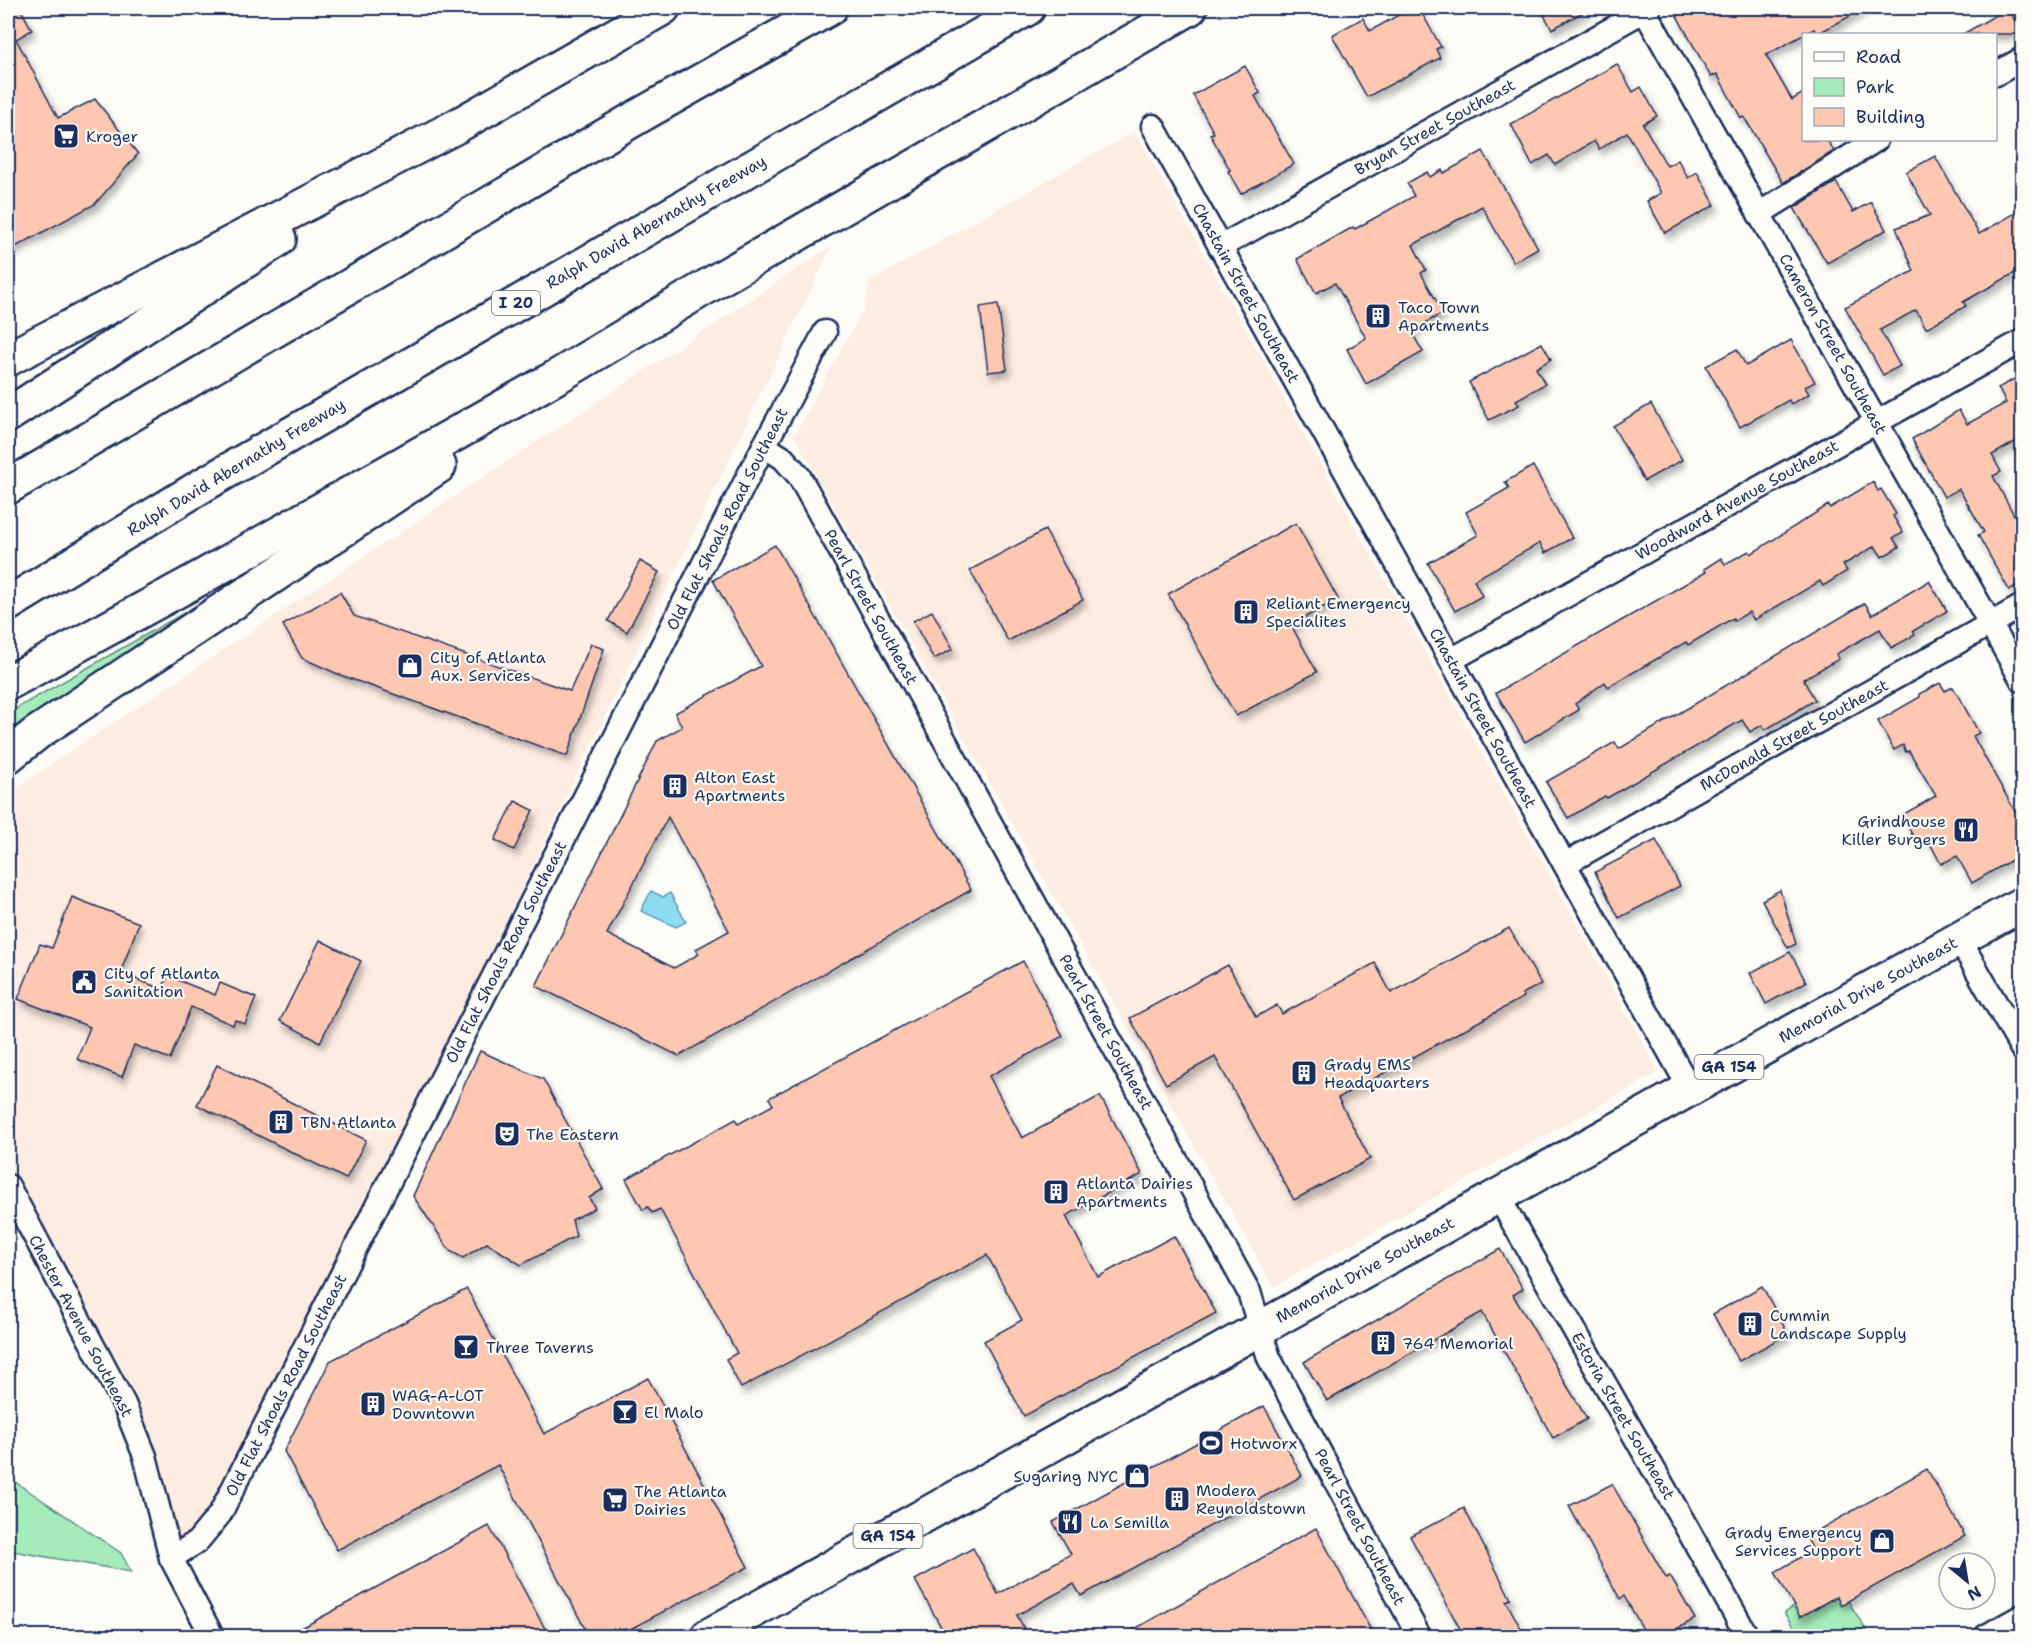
<svg xmlns="http://www.w3.org/2000/svg" width="2030" height="1644" viewBox="0 0 2030 1644" font-family="'Shantell Sans',sans-serif">
  <style>
    .built { fill: #fdece2 }
    .green { fill: #a4ecb9; stroke: #608e8c; stroke-width: 1.5 }
    .water { fill: #8edcee; stroke: #6097b4; stroke-width: 1.5 }
    .building { fill: #fec7b1; stroke: #1b2f5e; stroke-width: 1.5; fill-rule: evenodd; filter: url(#shadow) }
    .lines { fill: none; stroke-linecap: round; stroke-linejoin: round }
    .minor-casing { stroke: #1b2f5e; stroke-width: 27 }
    .primary-casing { stroke: #1b2f5e; stroke-width: 38 }
    .motorway-casing { stroke: #1b2f5e; stroke-width: 38 }
    .minor { stroke: #fdfcf7; stroke-width: 22 }
    .primary { stroke: #fdfcf7; stroke-width: 33 }
    .motorway { stroke: #fdfcf7; stroke-width: 33 }
    .labels { text-anchor: middle; dominant-baseline: central; stroke-width: 4.5; stroke-linejoin: round; paint-order: stroke }
    .shield { fill: #fdfcf7; stroke: #5f6c8c; stroke-width: 1.5 }
    .shield-label { font-size: 15px; font-weight: bold; fill: #1b2f5e }
    .street-label { font-size: 16px; fill: #1b2f5e; stroke: #fdfcf7 }
    .poi-label { font-size: 16px; fill: #1b2f5e; stroke: #fdfcf7; text-anchor: start }
  </style>
  <defs>
    <filter id="shadow"><feDropShadow dx="3.5" dy="6" stdDeviation="3" flood-color="#0004"/></filter>
  </defs>
  <rect width="100%" height="100%" fill="#fdfcf7"/>
  <filter id="ink" filterUnits="userSpaceOnUse"><feTurbulence type="fractalNoise" baseFrequency=".0167" numOctaves="2"/><feDisplacementMap in="SourceGraphic" scale="12" xChannelSelector="R" yChannelSelector="G"/><feConvolveMatrix kernelMatrix="1 2 1 2 8 2 1 2 1" color-interpolation-filters="sRGB"/></filter>
  <g filter="url(#ink)">
    <g class="built">
      <polygon points="1135,131 1659,1072 1274,1287 794,436 864,308 870,281"/>
      <polygon points="832,246 220,1514 171,1558 145,1456 8,1186 8,793"/>
    </g>
    <g class="green">
      <polygon points="226,589 142,647 8,731 8,713"/>
      <polygon points="8,1477 121,1553 131,1572 8,1550"/>
      <polygon points="1837,1596 1841,1604 1848,1601 1870,1636 1794,1636 1794,1628 1784,1613 1794,1606 1800,1617"/>
    </g>
    <polygon class="water" points="651,891 663,897 670,893 686,922 676,927 641,911"/>
    <g class="building">
      <polygon points="8,8 20,8 32,30 16,39 58,118 95,99 138,154 95,204 8,251"/>
      <polygon points="1411,8 1419,8 1441,47 1436,49 1440,58 1367,97 1332,35 1363,18 1370,31"/>
      <polygon points="1540,8 1591,8 1552,29"/>
      <polygon points="1692,8 1865,8 1817,34 1814,29 1766,55 1792,100 1803,93 1803,140 1827,140 1834,151 1783,183 1744,117 1741,118 1717,74 1711,77 1677,16"/>
      <polygon points="2008,8 2022,34 1963,34"/>
      <polygon points="1617,64 1633,92 1641,87 1657,116 1643,124 1667,166 1678,160 1688,178 1697,172 1715,205 1665,233 1647,201 1661,193 1627,132 1599,149 1594,141 1555,165 1549,155 1532,165 1511,124"/>
      <polygon points="1245,66 1260,93 1255,96 1294,164 1241,194 1228,171 1230,170 1210,134 1214,133 1193,95"/>
      <polygon points="1483,151 1538,248 1513,262 1482,206 1413,245 1426,270 1421,273 1443,313 1411,331 1423,352 1366,384 1347,349 1366,338 1335,283 1316,293 1297,259 1353,227 1355,229 1414,196 1407,183 1427,172 1430,177 1442,170 1444,173"/>
      <polygon points="1935,156 1979,234 2022,209 2022,269 1963,302 1966,306 1926,328 1916,310 1880,330 1900,366 1883,375 1845,307 1914,271 1896,228 1930,215 1906,172"/>
      <polygon points="1836,182 1853,212 1871,202 1886,230 1827,263 1794,208"/>
      <polygon points="998,304 1007,370 988,372 980,307"/>
      <polygon points="1791,340 1815,382 1805,387 1809,394 1791,404 1789,400 1740,427 1706,366 1737,349 1746,366"/>
      <polygon points="1542,343 1551,359 1536,368 1545,384 1516,400 1519,405 1489,420 1469,382"/>
      <polygon points="2016,378 2022,390 2022,438 1992,455 2001,472 1993,476 2014,515 2022,511 2022,583 2009,590 1978,535 1984,532 1959,489 1944,497 1912,439 1959,410 1967,424 2006,403 1998,388"/>
      <polygon points="1651,404 1682,460 1644,481 1613,426"/>
      <polygon points="1533,466 1572,538 1545,553 1540,543 1474,580 1482,596 1455,611 1428,563 1478,535 1466,512 1509,488 1505,482"/>
      <polygon points="1873,482 1878,491 1881,489 1896,514 1893,516 1903,533 1893,538 1899,547 1882,557 1875,546 1843,565 1847,571 1823,586 1820,581 1754,620 1749,612 1734,621 1733,618 1688,645 1686,642 1608,687 1605,682 1575,704 1579,710 1525,742 1496,693 1706,572 1704,569 1721,558 1725,564 1749,551 1751,554 1828,505 1830,508"/>
      <polygon points="1296,523 1338,599 1291,625 1317,672 1236,716 1168,594"/>
      <polygon points="1045,530 1083,600 1008,641 970,570"/>
      <path d="M 775,545 L 971,890 L 679,1056 L 536,986 L 657,741 L 682,727 L 675,713 L 761,666 L 713,580 ZM 668,817 L 729,931 L 696,949 L 699,954 L 674,968 L 607,934 Z"/>
      <polygon points="640,561 659,572 627,632 608,621"/>
      <polygon points="1929,581 1947,611 1913,631 1915,635 1891,648 1880,629 1836,654 1839,659 1803,679 1815,700 1765,730 1762,725 1750,732 1742,720 1607,798 1605,796 1568,818 1546,782 1615,742 1619,749 1865,603 1872,615"/>
      <polygon points="340,592 354,616 570,691 591,644 604,649 567,756 340,675 302,658 283,625"/>
      <polygon points="932,611 953,649 934,659 913,621"/>
      <polygon points="1940,683 1945,691 1953,687 1979,733 1973,736 2022,824 2022,854 1972,883 1957,856 1941,864 1926,836 1916,842 1902,815 1936,796 1909,751 1906,752 1903,745 1894,750 1878,721 1920,697 1919,694"/>
      <polygon points="515,801 533,810 514,850 495,840"/>
      <polygon points="1656,840 1680,886 1619,918 1595,872"/>
      <polygon points="1780,890 1796,944 1788,948 1762,900"/>
      <polygon points="72,897 139,923 120,973 162,989 168,976 215,995 220,983 256,998 245,1024 235,1020 233,1025 191,1007 170,1059 134,1045 122,1077 77,1059 90,1027 18,999 40,944 52,948"/>
      <polygon points="1509,928 1541,984 1522,994 1524,997 1338,1098 1370,1159 1294,1200 1215,1057 1166,1084 1130,1018 1228,965 1256,1017 1277,1005 1282,1014 1375,963 1391,993"/>
      <polygon points="320,940 361,961 320,1042 280,1021"/>
      <polygon points="1790,952 1806,982 1766,1004 1750,973"/>
      <polygon points="1023,961 1063,1036 989,1076 1022,1138 1100,1096 1142,1174 1066,1216 1098,1277 1174,1236 1216,1313 1024,1416 984,1341 1022,1320 987,1255 741,1388 726,1359 737,1353 672,1231 660,1209 652,1213 648,1207 643,1210 626,1179 736,1119 738,1124 773,1105 769,1098"/>
      <polygon points="480,1051 543,1079 603,1189 589,1198 595,1208 572,1220 576,1236 521,1265 487,1243 463,1258 450,1251 413,1196"/>
      <polygon points="217,1065 366,1140 346,1179 197,1105"/>
      <polygon points="1500,1249 1523,1289 1513,1295 1587,1419 1553,1438 1482,1312 1327,1401 1304,1362"/>
      <polygon points="1762,1286 1788,1334 1739,1361 1713,1314"/>
      <polygon points="467,1289 544,1434 648,1378 748,1567 617,1636 589,1636 498,1465 337,1550 284,1451 330,1361"/>
      <polygon points="1264,1406 1302,1476 1081,1596 1074,1584 1017,1615 1028,1636 946,1636 915,1580 973,1548 998,1594 1071,1554 1053,1522"/>
      <polygon points="1927,1469 1965,1536 1841,1605 1837,1596 1800,1617 1775,1572 1813,1550 1806,1537"/>
      <polygon points="1612,1484 1666,1578 1670,1576 1695,1619 1664,1636 1647,1636 1624,1596 1620,1599 1569,1506"/>
      <polygon points="1464,1508 1511,1599 1506,1601 1525,1636 1464,1636 1410,1536"/>
      <polygon points="489,1526 549,1636 287,1636"/>
      <polygon points="1316,1528 1374,1636 1122,1636"/>
    </g>
    <g class="lines">
      <g class="minor-casing">
        <g id="minor">
          <polyline points="1643,8 2022,680"/>
          <polyline points="1996,74 2022,59"/>
          <polyline points="1153,126 1690,1089"/>
          <polyline points="1759,214 1876,140"/>
          <polyline points="1220,247 1649,8"/>
          <polyline points="764,446 783,458 799,476 1249,1292 1269,1358 1419,1636"/>
          <polyline points="1451,660 2022,341"/>
          <polyline points="1565,864 2022,606"/>
          <polyline points="1959,939 2022,1049"/>
          <polyline points="8,1186 124,1404 145,1456 171,1558 212,1636"/>
          <polyline points="1498,1196 1687,1528 1747,1636"/>
          <polyline points="171,1558 197,1542 220,1514 757,459 825,332"/>
          <polyline points="1986,1636 2022,1616"/>
        </g>
      </g>
      <g class="primary-casing">
        <polyline id="primary" points="708,1636 2022,904"/>
      </g>
      <g class="motorway-casing">
        <g id="motorway">
          <polyline points="8,359 455,127 663,8"/>
          <polyline points="8,415 279,239"/>
          <polyline points="8,487 639,116 830,8"/>
          <polyline points="8,604 203,485 1028,8"/>
          <polyline points="8,683 193,582 558,376 721,278 1190,8"/>
          <polyline points="8,756 37,733 439,466"/>
        </g>
      </g>
      <use href="#minor" class="minor"/>
      <use href="#primary" class="primary"/>
      <use href="#motorway" class="motorway"/>
    </g>
  </g>
  <defs>
    <g id="supermarket-square" transform="scale(1.35)"><rect x="-9" y="-9" width="18" height="18" rx="4" fill="#1b2f5e" stroke="#fdfcf7"/><path d="M-6-5.5h2.5l.6 2H6L4.5 2H-2.5L-4.4-4H-6ZM-1.5 3.2a1.3 1.3 0 1 0 .1 0ZM3 3.2a1.3 1.3 0 1 0 .1 0Z" fill="#fff"/></g>
    <g id="building-square" transform="scale(1.35)"><rect x="-9" y="-9" width="18" height="18" rx="4" fill="#1b2f5e" stroke="#fdfcf7"/><path d="M-4-6H4V6H1V3H-1V6H-4ZM-2.5-4.3h1.7v1.8h-1.7ZM.8-4.3h1.7v1.8H.8ZM-2.5-1h1.7V.8h-1.7ZM.8-1h1.7V.8H.8Z" fill="#fff"/></g>
    <g id="shop-square" transform="scale(1.35)"><rect x="-9" y="-9" width="18" height="18" rx="4" fill="#1b2f5e" stroke="#fdfcf7"/><path d="M-5-2.5h2.3a2.7 3.5 0 0 1 5.4 0H5L5.5 6h-11ZM-1.5-2.5h3a1.5 2.3 0 0 0-3 0Z" fill="#fff"/></g>
    <g id="restaurant-square" transform="scale(1.35)"><rect x="-9" y="-9" width="18" height="18" rx="4" fill="#1b2f5e" stroke="#fdfcf7"/><path d="M-5-6h1v4h1v-4h1v4h1v-4h1v5L-1.5 .5V6h-2V.5L-5-1ZM5-6V6H3V1.5H1.5Q1.5-4 5-6Z" fill="#fff"/></g>
    <g id="civic-square" transform="scale(1.35)"><rect x="-9" y="-9" width="18" height="18" rx="4" fill="#1b2f5e" stroke="#fdfcf7"/><path d="M-.6-6.5H3V-4.5H.6V-3L4-1V1h2V6H-6V1h2V-1L-.6-3ZM-1.2 2.5V6h2.4V2.5Z" fill="#fff"/></g>
    <g id="theatre-square" transform="scale(1.35)"><rect x="-9" y="-9" width="18" height="18" rx="4" fill="#1b2f5e" stroke="#fdfcf7"/><path d="M-5-5.5Q0-4 5-5.5V0Q5 5 0 6Q-5 5-5 0ZM-3.3-2.5H-1v1.5H-3.3ZM1-2.5H3.3v1.5H1ZM-2.8 1Q0 5.5 2.8 1Z" fill="#fff"/></g>
    <g id="bar-square" transform="scale(1.35)"><rect x="-9" y="-9" width="18" height="18" rx="4" fill="#1b2f5e" stroke="#fdfcf7"/><path d="M-6-5H6L.8 .8V4.5H3.5V6h-7V4.5H-.8V.8Z" fill="#fff"/></g>
    <g id="stadium-square" transform="scale(1.35)"><rect x="-9" y="-9" width="18" height="18" rx="4" fill="#1b2f5e" stroke="#fdfcf7"/><path d="M0-5a6.5 5 0 1 0 0 10a6.5 5 0 1 0 0-10ZM-3.5-1.8h7v3.6h-7Z" fill="#fff"/></g>
  </defs>
  <g fill-rule="evenodd">
    <use href="#supermarket-square" x="66" y="136"/>
    <use href="#building-square" x="1378" y="316"/>
    <use href="#building-square" x="1246" y="612"/>
    <use href="#shop-square" x="410" y="666"/>
    <use href="#building-square" x="675" y="786"/>
    <use href="#restaurant-square" x="1966" y="830"/>
    <use href="#civic-square" x="84" y="982"/>
    <use href="#building-square" x="1304" y="1073"/>
    <use href="#building-square" x="281" y="1122"/>
    <use href="#theatre-square" x="507" y="1134"/>
    <use href="#building-square" x="1056" y="1192"/>
    <use href="#building-square" x="1750" y="1324"/>
    <use href="#building-square" x="1383" y="1343"/>
    <use href="#bar-square" x="466" y="1347"/>
    <use href="#building-square" x="373" y="1404"/>
    <use href="#bar-square" x="625" y="1412"/>
    <use href="#stadium-square" x="1211" y="1443"/>
    <use href="#shop-square" x="1137" y="1476"/>
    <use href="#building-square" x="1177" y="1499"/>
    <use href="#supermarket-square" x="615" y="1500"/>
    <use href="#restaurant-square" x="1070" y="1522"/>
    <use href="#shop-square" x="1882" y="1541"/>
  </g>
  <g class="labels">
    <g class="shield">
      <rect x="492" y="291" width="48" height="24" rx="4.5"/>
      <rect x="1694.5" y="1055" width="69" height="24" rx="4.5"/>
      <rect x="853.5" y="1524" width="69" height="24" rx="4.5"/>
    </g>
    <g class="shield-label">
      <text x="516" y="303">I 20</text>
      <text x="1729" y="1067">GA 154</text>
      <text x="888" y="1536">GA 154</text>
    </g>
    <g class="street-label">
      <text transform="translate(1435 127) rotate(-29)">Bryan Street Southeast</text>
      <text transform="translate(656 222) rotate(-30)">Ralph David Abernathy Freeway</text>
      <text transform="translate(1246 293) rotate(61)">Chastain Street Southeast</text>
      <text transform="translate(1833 344) rotate(61)">Cameron Street Southeast</text>
      <text transform="translate(236 467) rotate(-31)">Ralph David Abernathy Freeway</text>
      <text transform="translate(1737 500) rotate(-29)">Woodward Avenue Southeast</text>
      <text transform="translate(727 519) rotate(-63)">Old Flat Shoals Road Southeast</text>
      <text transform="translate(871 607) rotate(61)">Pearl Street Southeast</text>
      <text transform="translate(1483 718) rotate(61)">Chastain Street Southeast</text>
      <text transform="translate(1794 735) rotate(-29)">McDonald Street Southeast</text>
      <text transform="translate(506 952) rotate(-63)">Old Flat Shoals Road Southeast</text>
      <text transform="translate(1868 990) rotate(-29)">Memorial Drive Southeast</text>
      <text transform="translate(1106 1032) rotate(61)">Pearl Street Southeast</text>
      <text transform="translate(1365 1270) rotate(-29)">Memorial Drive Southeast</text>
      <text transform="translate(81 1326) rotate(62)">Chester Avenue Southeast</text>
      <text transform="translate(286 1385) rotate(-63)">Old Flat Shoals Road Southeast</text>
      <text transform="translate(1623 1416) rotate(60)">Estoria Street Southeast</text>
      <text transform="translate(1360 1527) rotate(62)">Pearl Street Southeast</text>
    </g>
    <g class="poi-label">
      <text x="86" y="136">Kroger</text>
      <text x="1398" y="307">Taco Town<tspan x="1398" dy="18">Apartments</tspan></text>
      <text x="1266" y="603">Reliant Emergency<tspan x="1266" dy="18">Specialites</tspan></text>
      <text x="430" y="657">City of Atlanta<tspan x="430" dy="18">Aux. Services</tspan></text>
      <text x="694" y="777">Alton East<tspan x="694" dy="18">Apartments</tspan></text>
      <text x="1946" y="821" text-anchor="end">Grindhouse<tspan x="1946" dy="18">Killer Burgers</tspan></text>
      <text x="104" y="973">City of Atlanta<tspan x="104" dy="18">Sanitation</tspan></text>
      <text x="1324" y="1064">Grady EMS<tspan x="1324" dy="18">Headquarters</tspan></text>
      <text x="300" y="1122">TBN Atlanta</text>
      <text x="526" y="1134">The Eastern</text>
      <text x="1076" y="1183">Atlanta Dairies<tspan x="1076" dy="18">Apartments</tspan></text>
      <text x="1770" y="1315">Cummin<tspan x="1770" dy="18">Landscape Supply</tspan></text>
      <text x="1402" y="1343">764 Memorial</text>
      <text x="486" y="1347">Three Taverns</text>
      <text x="392" y="1395">WAG-A-LOT<tspan x="392" dy="18">Downtown</tspan></text>
      <text x="644" y="1412">El Malo</text>
      <text x="1230" y="1443">Hotworx</text>
      <text x="1118" y="1476" text-anchor="end">Sugaring NYC</text>
      <text x="1196" y="1490">Modera<tspan x="1196" dy="18">Reynoldstown</tspan></text>
      <text x="634" y="1491">The Atlanta<tspan x="634" dy="18">Dairies</tspan></text>
      <text x="1090" y="1522">La Semilla</text>
      <text x="1862" y="1532" text-anchor="end">Grady Emergency<tspan x="1862" dy="18">Services Support</tspan></text>
    </g>
  </g>
  <rect width="2030" height="1644" fill="none" stroke="#fdfcf7" stroke-width="30"/>
  <rect x="15" y="15" width="2000" height="1614" fill="none" stroke="#1b2f5e" stroke-width="2" filter="url(#ink)"/>
  <rect x="1802" y="33" width="195" height="108" fill="#fdfcf7" stroke="#a3aaba" stroke-width="1.5"/>
  <rect x="1814" y="52" width="30" height="9" fill="#fdfcf7" stroke="#a3aaba" stroke-width="1.5"/>
  <text x="1856" y="63" font-size="18" fill="#1b2f5e">Road</text>
  <rect x="1814" y="78" width="30" height="18" fill="#a4ecb9" stroke="#a3aaba" stroke-width="1.5"/>
  <text x="1856" y="93" font-size="18" fill="#1b2f5e">Park</text>
  <rect x="1814" y="108" width="30" height="18" fill="#fec7b1" stroke="#a3aaba" stroke-width="1.5"/>
  <text x="1856" y="123" font-size="18" fill="#1b2f5e">Building</text>
  <g transform="translate(1967 1581) rotate(150)"><circle r="28" fill="#fdfcf7" stroke="#a3aaba" stroke-width="1.5"/>
  <path d="M0-4.5L10 22L0 15L-10 22Z" fill="#1b2f5e"/>
  <text y="-9" font-size="16" font-weight="bold" text-anchor="middle" fill="#1b2f5e">N</text>
  </g>
</svg>
